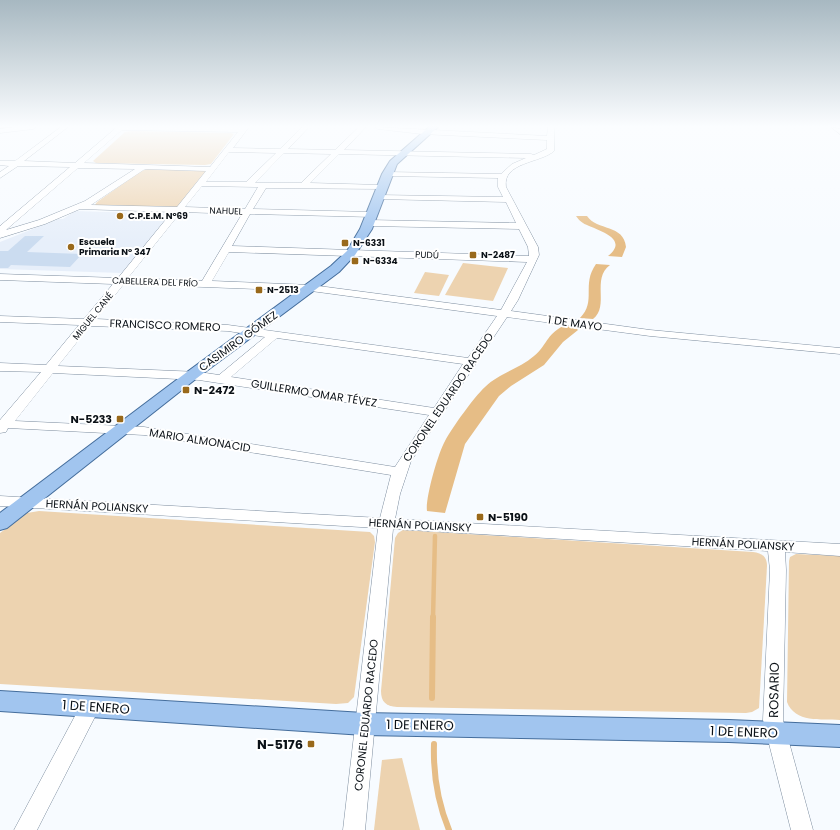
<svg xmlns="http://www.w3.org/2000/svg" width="840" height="830" viewBox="0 0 840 830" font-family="Poppins,sans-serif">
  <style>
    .built { fill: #e7effa }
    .green { fill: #edd3b0 }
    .water { fill: #e6bd86 }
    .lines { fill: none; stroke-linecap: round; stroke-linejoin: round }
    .stream-far2 { stroke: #e6bd86; stroke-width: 2.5 }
    .stream-far1 { stroke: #e6bd86; stroke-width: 4.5 }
    .stream { stroke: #e6bd86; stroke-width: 6 }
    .building { fill: #cbdcf0 }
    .minor-casing { stroke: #7d8d9f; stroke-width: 1 }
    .major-casing { stroke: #446d9c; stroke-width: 2 }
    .minor { fill: #fff; fill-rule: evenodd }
    .major { fill: #a1c5ef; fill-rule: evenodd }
    .poi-dot { fill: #99691b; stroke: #fff; stroke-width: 1.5 }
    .labels { text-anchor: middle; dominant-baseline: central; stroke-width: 4; stroke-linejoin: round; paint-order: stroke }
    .far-street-label { font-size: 9px; fill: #0b1117; stroke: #fff }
    .far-poi-label { font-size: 9px; font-weight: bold; fill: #0b1117; stroke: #fff; text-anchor: start }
    .street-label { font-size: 11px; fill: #0b1117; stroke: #fff }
    .poi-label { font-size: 11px; font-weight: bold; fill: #0b1117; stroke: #fff; text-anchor: start }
    .near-street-label { font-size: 13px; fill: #0b1117; stroke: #fff }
    .near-poi-label { font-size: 13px; font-weight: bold; fill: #0b1117; stroke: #fff; text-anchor: end }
  </style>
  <rect width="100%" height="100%" fill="#f7fbff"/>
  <polygon class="built" points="75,211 170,214 122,273 0,269 0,242 58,219 63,219"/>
  <g class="green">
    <polygon points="132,131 231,133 234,134 211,164 205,165 96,163 93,161 125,132"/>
    <polygon points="151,168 207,170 181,206 176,208 95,205 97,202 141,171"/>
    <polygon points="463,263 508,268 493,301 445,295"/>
    <polygon points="425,272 449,275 439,296 414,293"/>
    <polygon points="39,511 370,532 374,536 375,542 354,697 348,703 336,704 0,684 0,533 27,513"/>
    <path d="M 403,530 L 753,552 C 761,553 767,556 767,566 L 759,708 L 752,712 L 746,713 L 397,707 C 386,706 381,702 381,691 L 395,538 L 398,533 Z"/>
    <path d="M 796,554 L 840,556 L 840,720 C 821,719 795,723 787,702 L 789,561 L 790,557 Z"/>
    <polygon points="402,758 420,830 374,830 382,760"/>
  </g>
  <g class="water">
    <path d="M 576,216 L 587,216 C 597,231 624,224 626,247 L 622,257 L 608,256 C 632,237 592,229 583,223 C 580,221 578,219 576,216 Z"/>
    <path d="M 596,264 L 610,265 C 591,279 610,306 593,319 L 580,318 C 597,301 581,285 596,264 Z"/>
    <path d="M 563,326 L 577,327 L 578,330 L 563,342 L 544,365 L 511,386 L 499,396 L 465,444 L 445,513 L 427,511 C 425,499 438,453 445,441 C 452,428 474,397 485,387 C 499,373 519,369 534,356 C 547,345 546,335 563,326 Z"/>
  </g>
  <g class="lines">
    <polyline class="stream-far2" points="0,128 7,127"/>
    <polyline class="stream-far1" points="433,618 435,536"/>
    <g class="stream">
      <polyline points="432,698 433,617"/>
      <path d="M 434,744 C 433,775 437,801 449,830"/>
    </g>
  </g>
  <polygon class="building" points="25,236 44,236 27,252 82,254 70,267 11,265 8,268 0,268 0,251 8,251"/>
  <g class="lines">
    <g class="minor-casing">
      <g id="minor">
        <polygon points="16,127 36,127 33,129 0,133 0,129"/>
        <path d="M 61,127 L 68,127 L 24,161 L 75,163 L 117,127 L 249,127 L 233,148 L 280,149 L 302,127 L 309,127 L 288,149 L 335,150 L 359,127 L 366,127 L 344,150 L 531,154 L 534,155 L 547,149 L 547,140 L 422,134 L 378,129 L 375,127 L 547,136 L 548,127 L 554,127 L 554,151 C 541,163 502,162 506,187 L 538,247 L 539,255 L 518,300 L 511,311 L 650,330 L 840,348 L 840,354 L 650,336 L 507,317 L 411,461 L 400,494 L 395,519 L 840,544 L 840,556 L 785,552 L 786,570 L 783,720 L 813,830 L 791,830 L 763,720 L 770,570 L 768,551 L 393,529 L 365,830 L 343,830 L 378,528 L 0,506 L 0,496 L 380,518 L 391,475 L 144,435 L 8,428 L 6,432 L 0,433 L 0,420 L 41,372 L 0,371 L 0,363 L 46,365 L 79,325 L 0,322 L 0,316 L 84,319 L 113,284 L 0,280 L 0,274 L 118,278 L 172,212 L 80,209 L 45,224 L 0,238 L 0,226 L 70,167 L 18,166 L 0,178 L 0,172 L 9,166 L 0,165 L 0,161 L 15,161 ZM 122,130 L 238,132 L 210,167 L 84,163 ZM 229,152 L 276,153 L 246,182 L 206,182 ZM 284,153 L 331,154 L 301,183 L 255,183 ZM 339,154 L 526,158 L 512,164 L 501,174 L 387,172 L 383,174 L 387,176 L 498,178 L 498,187 L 503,197 L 378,195 L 374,197 L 378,199 L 506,202 L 516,223 L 369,220 L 365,223 L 369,226 L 519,229 L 528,247 L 529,256 L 232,246 L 250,214 L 374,217 L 374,213 L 371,212 L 253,209 L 266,188 L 384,189 L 385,187 L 381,185 L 310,183 ZM 78,168 L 135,169 L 85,201 L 39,220 L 6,230 ZM 145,169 L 206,171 L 177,207 L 91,205 ZM 202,186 L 258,187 L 245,209 L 185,207 ZM 181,212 L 242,214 L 202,281 L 128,278 ZM 229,252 L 527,262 L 501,310 L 311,285 L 212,281 ZM 124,284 L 311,291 L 497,316 L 468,358 L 228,325 L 96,319 ZM 90,326 L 228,331 L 265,337 L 219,375 L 199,372 L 58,366 ZM 277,338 L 463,364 L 434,408 L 231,377 ZM 53,373 L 199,380 L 429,415 L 395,467 L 144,427 L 15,421 Z"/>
        <polygon points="831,127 840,129 840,134"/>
        <polygon points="90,699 97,701 100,707 37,830 14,830 83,701"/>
      </g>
    </g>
    <g class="major-casing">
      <g id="major">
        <polygon points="429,127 438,127 397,164 372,229 355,255 339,272 197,378 7,528 0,530 0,513 187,372 331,266 347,251 360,229 382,174 390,161"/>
        <polygon points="0,691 364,713 729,720 840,725 840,747 729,742 364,735 0,711"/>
      </g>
    </g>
    <use href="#minor" class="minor"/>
    <use href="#major" class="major"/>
  </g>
  <linearGradient id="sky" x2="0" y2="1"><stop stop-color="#a7b8c1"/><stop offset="0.52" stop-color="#fbfdff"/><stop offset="1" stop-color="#fbfdff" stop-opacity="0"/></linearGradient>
  <rect width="840" height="243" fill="url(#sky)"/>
  <g class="poi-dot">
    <circle cx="120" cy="216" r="4"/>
    <rect x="341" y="239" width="8" height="8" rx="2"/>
    <circle cx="71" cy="247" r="4"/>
    <rect x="469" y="251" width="8" height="8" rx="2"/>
    <rect x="351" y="257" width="8" height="8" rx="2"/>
    <rect x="255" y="286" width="8" height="8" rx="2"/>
    <rect x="182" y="386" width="8" height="8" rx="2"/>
    <rect x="116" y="415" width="8" height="8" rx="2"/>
    <rect x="476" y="513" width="8" height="8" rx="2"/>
    <rect x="307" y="740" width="8" height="8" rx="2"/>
  </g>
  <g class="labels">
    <g class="far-street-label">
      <text transform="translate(226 211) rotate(2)">NAHUEL</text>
      <text transform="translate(427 255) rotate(2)">PUDÚ</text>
      <text transform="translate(155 282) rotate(2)">CABELLERA DEL FRÍO</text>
      <text transform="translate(93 316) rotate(-51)">MIGUEL CANÉ</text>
    </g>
    <g class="far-poi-label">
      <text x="128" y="216">C.P.E.M. Nº69</text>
      <text x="79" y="242">Escuela<tspan x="79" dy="10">Primaria N° 347</tspan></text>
      <text x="353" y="243">N-6331</text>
      <text x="481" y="255">N-2487</text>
      <text x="363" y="261">N-6334</text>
      <text x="267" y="290">N-2513</text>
    </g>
    <g class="street-label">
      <text transform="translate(575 323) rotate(8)">1 DE MAYO</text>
      <text transform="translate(165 325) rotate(2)">FRANCISCO ROMERO</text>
      <text transform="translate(238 341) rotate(-36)">CASIMIRO GÓMEZ</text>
      <text transform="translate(314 393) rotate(9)">GUILLERMO OMAR TÉVEZ</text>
      <text transform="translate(448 397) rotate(-56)">CORONEL EDUARDO RACEDO</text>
      <text transform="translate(200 440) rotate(9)">MARIO ALMONACID</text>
      <text transform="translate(97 506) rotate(3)">HERNÁN POLIANSKY</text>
      <text transform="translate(420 525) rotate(3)">HERNÁN POLIANSKY</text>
      <text transform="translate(743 544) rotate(3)">HERNÁN POLIANSKY</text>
      <text transform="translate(366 715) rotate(-84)">CORONEL EDUARDO RACEDO</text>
    </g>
    <g class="poi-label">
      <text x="194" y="390">N-2472</text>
      <text x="112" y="419" text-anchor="end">N-5233</text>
      <text x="488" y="517">N-5190</text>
    </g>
    <g class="near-street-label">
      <text transform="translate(774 690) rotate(-89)">ROSARIO</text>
      <text transform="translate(96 707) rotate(4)">1 DE ENERO</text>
      <text transform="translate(420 725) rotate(1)">1 DE ENERO</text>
      <text transform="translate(744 732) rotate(2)">1 DE ENERO</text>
    </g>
    <g class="near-poi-label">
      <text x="303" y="744">N-5176</text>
    </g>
  </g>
</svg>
